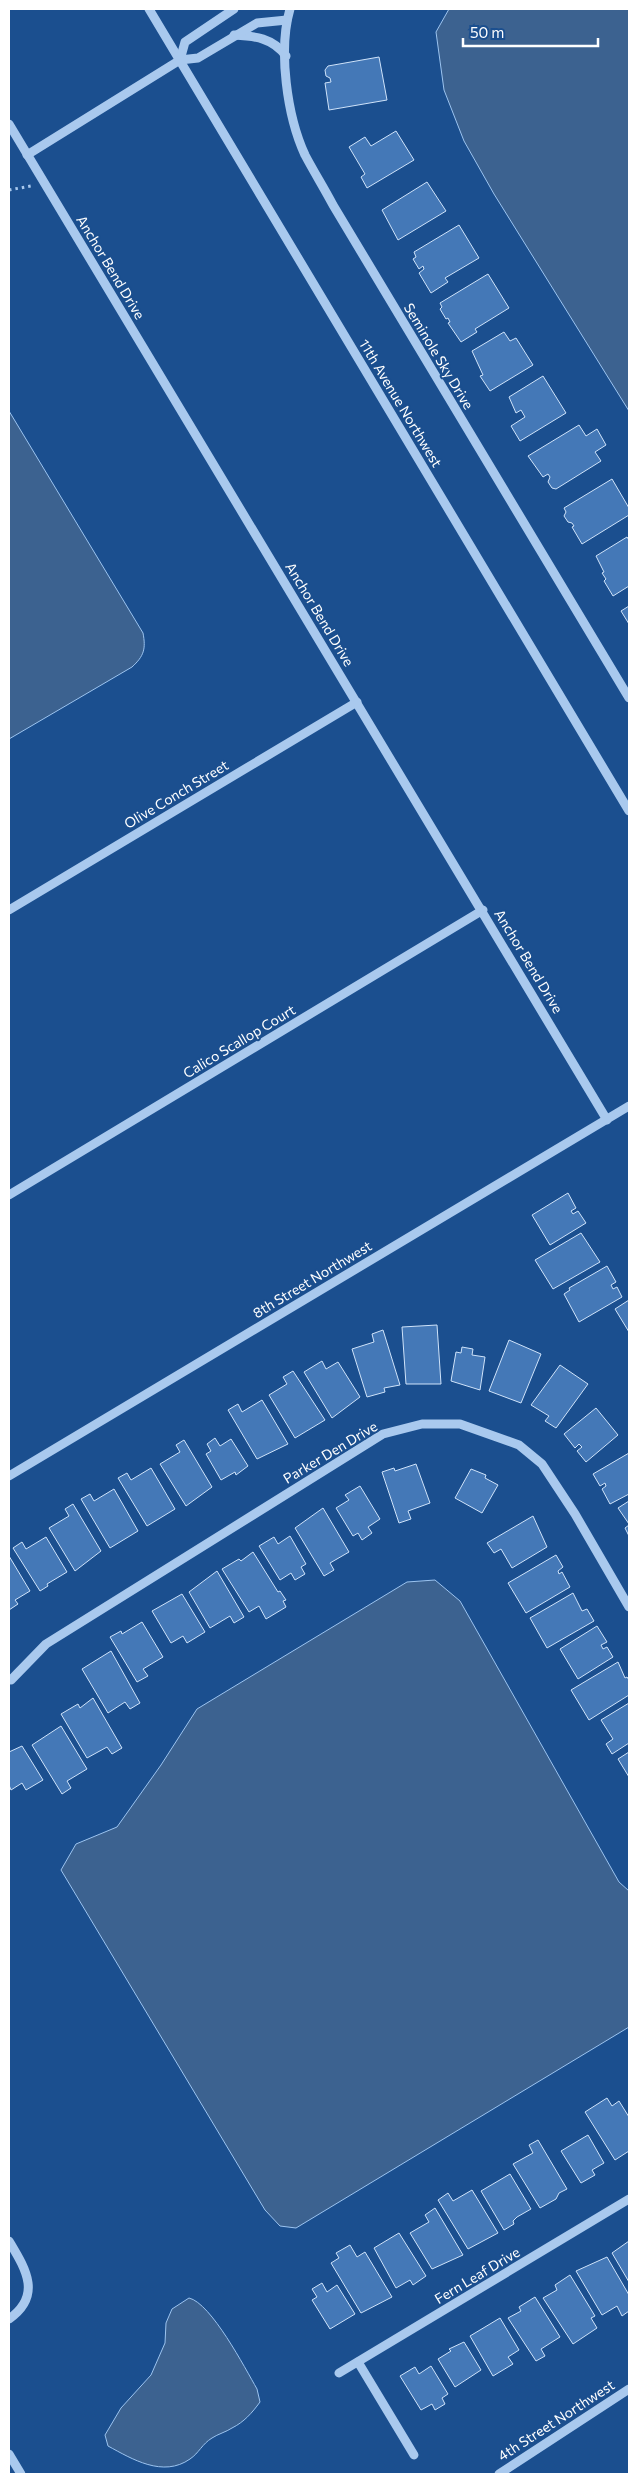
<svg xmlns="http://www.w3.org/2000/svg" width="638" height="2483" viewBox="0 0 638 2483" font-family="Commissioner,sans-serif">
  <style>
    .water { fill: #3c6290; stroke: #9cc4f0 }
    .building { fill: #4478b7; stroke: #cfe3fa }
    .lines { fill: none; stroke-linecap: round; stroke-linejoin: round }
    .path { stroke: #a9c9ee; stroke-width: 3; stroke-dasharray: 2.5 4; stroke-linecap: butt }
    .minor { stroke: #a9c9ee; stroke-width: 9 }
    .labels { text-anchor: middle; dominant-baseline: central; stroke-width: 4; stroke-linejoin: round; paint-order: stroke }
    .street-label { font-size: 14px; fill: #fff; stroke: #1b4f8f }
  </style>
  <rect width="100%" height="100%" fill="#1b4f8f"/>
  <g class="water">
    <polygon points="449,9 629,9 629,411 494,194 464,141 444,90 436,32"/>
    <path d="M 9,411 L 143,633 C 146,649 144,656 132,667 L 9,739 Z"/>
    <polygon points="435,1580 460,1601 619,1882 629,1891 629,2027 296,2228 280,2226 265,2210 61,1870 76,1844 117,1827 161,1765 197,1709 407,1582"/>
    <path d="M 189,2298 C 211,2303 245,2368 257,2389 L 260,2402 C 252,2413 244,2422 232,2428 C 226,2432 218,2434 212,2438 C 202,2444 199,2453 190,2459 C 163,2478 132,2459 108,2446 L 105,2435 L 121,2408 L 151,2375 L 165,2343 L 166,2323 L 172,2309 Z"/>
  </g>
  <g class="building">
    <polygon points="379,57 387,100 329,110 325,83 331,82 330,78 326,76 325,70 328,66"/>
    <polygon points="396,131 414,160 367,188 361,177 365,174 349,147 365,137 371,146"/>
    <polygon points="427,182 446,211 398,240 382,210"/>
    <polygon points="459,225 479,258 445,278 448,282 431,293 419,273 424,269 423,266 419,269 413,259 416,257 414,252"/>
    <polygon points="488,274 509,308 475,329 477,332 461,342 448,323 450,322 448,318 446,319 440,309 442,307 440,303"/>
    <polygon points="504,332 510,341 516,338 533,365 490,391 480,376 483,375 472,351"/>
    <polygon points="543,376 566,413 520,441 511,426 525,417 521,410 516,413 509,397"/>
    <polygon points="579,425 586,436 597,429 606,445 595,452 601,461 556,489 552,488 548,482 550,477 548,474 543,477 528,456"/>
    <polygon points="612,479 629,508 629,515 582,544 572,527 574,526 572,523 568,522 564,516 566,512 564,508"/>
    <polygon points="627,537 629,540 629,586 613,596 604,581 606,579 602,573 604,572 596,556"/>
    <polygon points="629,606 629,624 621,611"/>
    <polygon points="568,1193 576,1208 571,1211 573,1214 578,1211 586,1223 550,1245 532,1215"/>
    <polygon points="581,1233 600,1262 553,1289 535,1260"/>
    <polygon points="607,1266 616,1282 611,1285 613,1289 617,1287 622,1297 579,1322 564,1294 570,1290 569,1288"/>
    <polygon points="629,1300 629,1332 615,1309"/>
    <polygon points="437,1325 441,1384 406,1384 402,1327"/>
    <polygon points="383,1330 400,1385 384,1388 385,1392 367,1397 352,1349 374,1342 372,1334"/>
    <polygon points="509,1340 541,1354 521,1403 489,1391"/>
    <polygon points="462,1347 473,1349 472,1355 485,1357 480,1390 451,1381 456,1352 461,1353"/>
    <polygon points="322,1361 326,1369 338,1362 360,1397 332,1418 304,1372"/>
    <polygon points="560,1365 588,1384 556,1428 545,1421 549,1416 531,1405"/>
    <polygon points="293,1371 325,1420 295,1438 269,1395 287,1384 283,1377"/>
    <polygon points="262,1400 288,1444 257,1459 228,1410 238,1404 242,1412"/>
    <polygon points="596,1408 618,1435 586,1462 577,1451 582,1447 579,1444 575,1448 564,1434"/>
    <polygon points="215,1438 220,1446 231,1439 248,1466 236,1475 235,1472 221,1480 206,1454 211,1451 207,1444"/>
    <polygon points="184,1440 212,1487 186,1506 160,1464 180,1452 176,1445"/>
    <polygon points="629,1453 629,1494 610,1504 602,1489 606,1486 605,1483 600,1486 593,1474"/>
    <polygon points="416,1464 430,1503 408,1511 411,1519 399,1523 382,1472 394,1468 395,1471"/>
    <polygon points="151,1468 175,1509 147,1526 118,1478 127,1473 131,1480"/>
    <polygon points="471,1469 486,1475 485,1478 498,1485 482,1513 455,1498"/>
    <polygon points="360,1486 380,1519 368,1527 372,1533 362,1540 358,1533 353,1536 336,1508 349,1500 345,1495"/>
    <polygon points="114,1489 138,1531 110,1548 81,1499 90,1494 94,1501"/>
    <polygon points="629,1501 629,1524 618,1508"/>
    <polygon points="73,1504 101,1551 75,1571 49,1528 69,1516 65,1509"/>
    <polygon points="323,1508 349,1552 330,1563 334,1570 324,1576 295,1528"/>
    <polygon points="533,1516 547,1547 512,1568 501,1549 494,1553 487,1543"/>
    <polygon points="629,1525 629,1536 625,1528"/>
    <polygon points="290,1536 306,1564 301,1567 305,1574 295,1580 291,1573 280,1580 259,1546 274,1537 278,1544"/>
    <polygon points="46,1537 67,1572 47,1584 48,1586 40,1591 13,1548 22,1542 26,1549"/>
    <polygon points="253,1552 278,1592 280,1591 286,1600 283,1601 286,1607 266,1619 259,1606 249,1612 222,1569 239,1559 241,1561"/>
    <polygon points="556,1555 563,1567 558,1571 559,1574 562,1572 570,1587 526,1613 508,1583"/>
    <polygon points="9,1556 30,1591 15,1600 18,1604 9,1610"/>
    <polygon points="217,1571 244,1617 234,1623 230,1616 210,1628 189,1592"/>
    <polygon points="573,1593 582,1611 587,1609 594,1621 547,1648 530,1618"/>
    <polygon points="182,1594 205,1632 187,1643 183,1636 171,1643 152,1611"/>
    <polygon points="142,1622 163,1657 143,1669 148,1676 137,1682 110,1637 121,1631 122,1634"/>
    <polygon points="597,1626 607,1642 601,1645 603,1649 607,1647 613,1657 578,1679 560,1649"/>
    <polygon points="111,1651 140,1703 130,1709 125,1702 108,1713 82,1669"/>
    <polygon points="618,1662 625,1678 627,1677 629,1680 629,1695 589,1720 571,1690"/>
    <polygon points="93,1698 122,1748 112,1754 107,1747 87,1758 61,1714 78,1704 80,1708"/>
    <polygon points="629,1703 629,1743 612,1754 606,1744 613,1739 601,1720"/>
    <polygon points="61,1726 87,1769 67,1781 71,1788 62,1794 32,1745"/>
    <polygon points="22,1746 43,1780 26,1790 22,1783 11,1790 9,1785 9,1752"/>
    <polygon points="629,1752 629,1777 618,1759"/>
    <polygon points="607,2098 612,2106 619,2101 629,2117 629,2151 615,2160 585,2112"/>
    <polygon points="588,2135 604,2163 592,2170 595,2175 581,2183 561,2151"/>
    <polygon points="538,2140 567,2189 559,2193 556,2199 540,2208 513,2164 533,2153 529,2145"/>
    <polygon points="510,2174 531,2209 517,2217 513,2221 514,2224 504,2230 481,2191"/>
    <polygon points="472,2190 498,2233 468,2249 438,2200 448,2193 453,2201"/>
    <polygon points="435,2208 463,2255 432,2269 410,2233 429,2222 425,2215"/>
    <polygon points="399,2233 426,2276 413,2285 410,2280 396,2288 374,2248"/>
    <polygon points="629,2241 629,2282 612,2253"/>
    <polygon points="350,2245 357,2257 365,2252 392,2297 361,2313 331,2263 339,2258 336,2253"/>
    <polygon points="607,2257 629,2295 629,2311 622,2316 617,2306 602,2315 576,2271"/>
    <polygon points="570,2275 595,2316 591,2318 597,2328 573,2344 543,2298 557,2290 555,2285"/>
    <polygon points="322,2283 327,2292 337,2285 355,2314 330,2329 312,2300 317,2297 312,2289"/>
    <polygon points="535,2297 560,2337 541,2349 545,2356 536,2361 508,2318 521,2311 519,2307"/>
    <polygon points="500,2318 519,2350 508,2357 513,2364 493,2376 470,2336"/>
    <polygon points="464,2342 481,2370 455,2387 438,2359 451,2351 449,2349"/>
    <polygon points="431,2366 448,2394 442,2398 445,2404 435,2410 432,2404 421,2410 400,2376 415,2367 419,2374"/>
  </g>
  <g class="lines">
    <polyline class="path" points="9,190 31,186"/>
    <g class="minor">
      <polyline points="149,9 629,811"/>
      <path d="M 290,9 C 278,50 287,116 305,155 C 314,172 324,188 333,205 L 629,698"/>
      <path d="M 234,35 C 255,36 273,38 286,56"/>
      <polyline points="180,60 185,42 234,9"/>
      <polyline points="9,124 607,1120"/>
      <polyline points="27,155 180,60 198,58 257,23 287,20"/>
      <polyline points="9,910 357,702"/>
      <polyline points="9,1195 483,910"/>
      <polyline points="9,1476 629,1106"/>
      <polyline points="11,1680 46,1644 383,1434 422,1424 460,1424 519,1445 542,1464 575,1514 629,1607"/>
      <path d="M 9,2241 C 25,2268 43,2295 9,2319"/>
      <polyline points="358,2362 414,2455"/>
      <polyline points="339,2373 629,2199"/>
      <polyline points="9,2454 21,2474"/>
      <polyline points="499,2474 629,2389"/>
    </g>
  </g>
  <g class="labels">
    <g class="street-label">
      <text transform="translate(111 267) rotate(59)">Anchor Bend Drive</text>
      <text transform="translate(439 356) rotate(59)">Seminole Sky Drive</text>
      <text transform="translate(401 403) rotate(59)">11th Avenue Northwest</text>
      <text transform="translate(320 614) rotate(59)">Anchor Bend Drive</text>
      <text transform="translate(176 794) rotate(-31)">Olive Conch Street</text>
      <text transform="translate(529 961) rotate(59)">Anchor Bend Drive</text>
      <text transform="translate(239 1041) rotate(-31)">Calico Scallop Court</text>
      <text transform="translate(312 1279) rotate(-31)">8th Street Northwest</text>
      <text transform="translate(330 1452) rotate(-31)">Parker Den Drive</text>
      <text transform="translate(477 2275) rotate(-31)">Fern Leaf Drive</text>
      <text transform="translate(556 2420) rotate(-33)">4th Street Northwest</text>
    </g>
  </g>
  <rect width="638" height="2483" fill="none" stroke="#ffffff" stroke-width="20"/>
  <path d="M463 38v8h135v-8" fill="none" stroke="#ffffff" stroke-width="2.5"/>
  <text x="470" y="38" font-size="15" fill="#ffffff" stroke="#1b4f8f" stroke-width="4" paint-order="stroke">50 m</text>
</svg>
